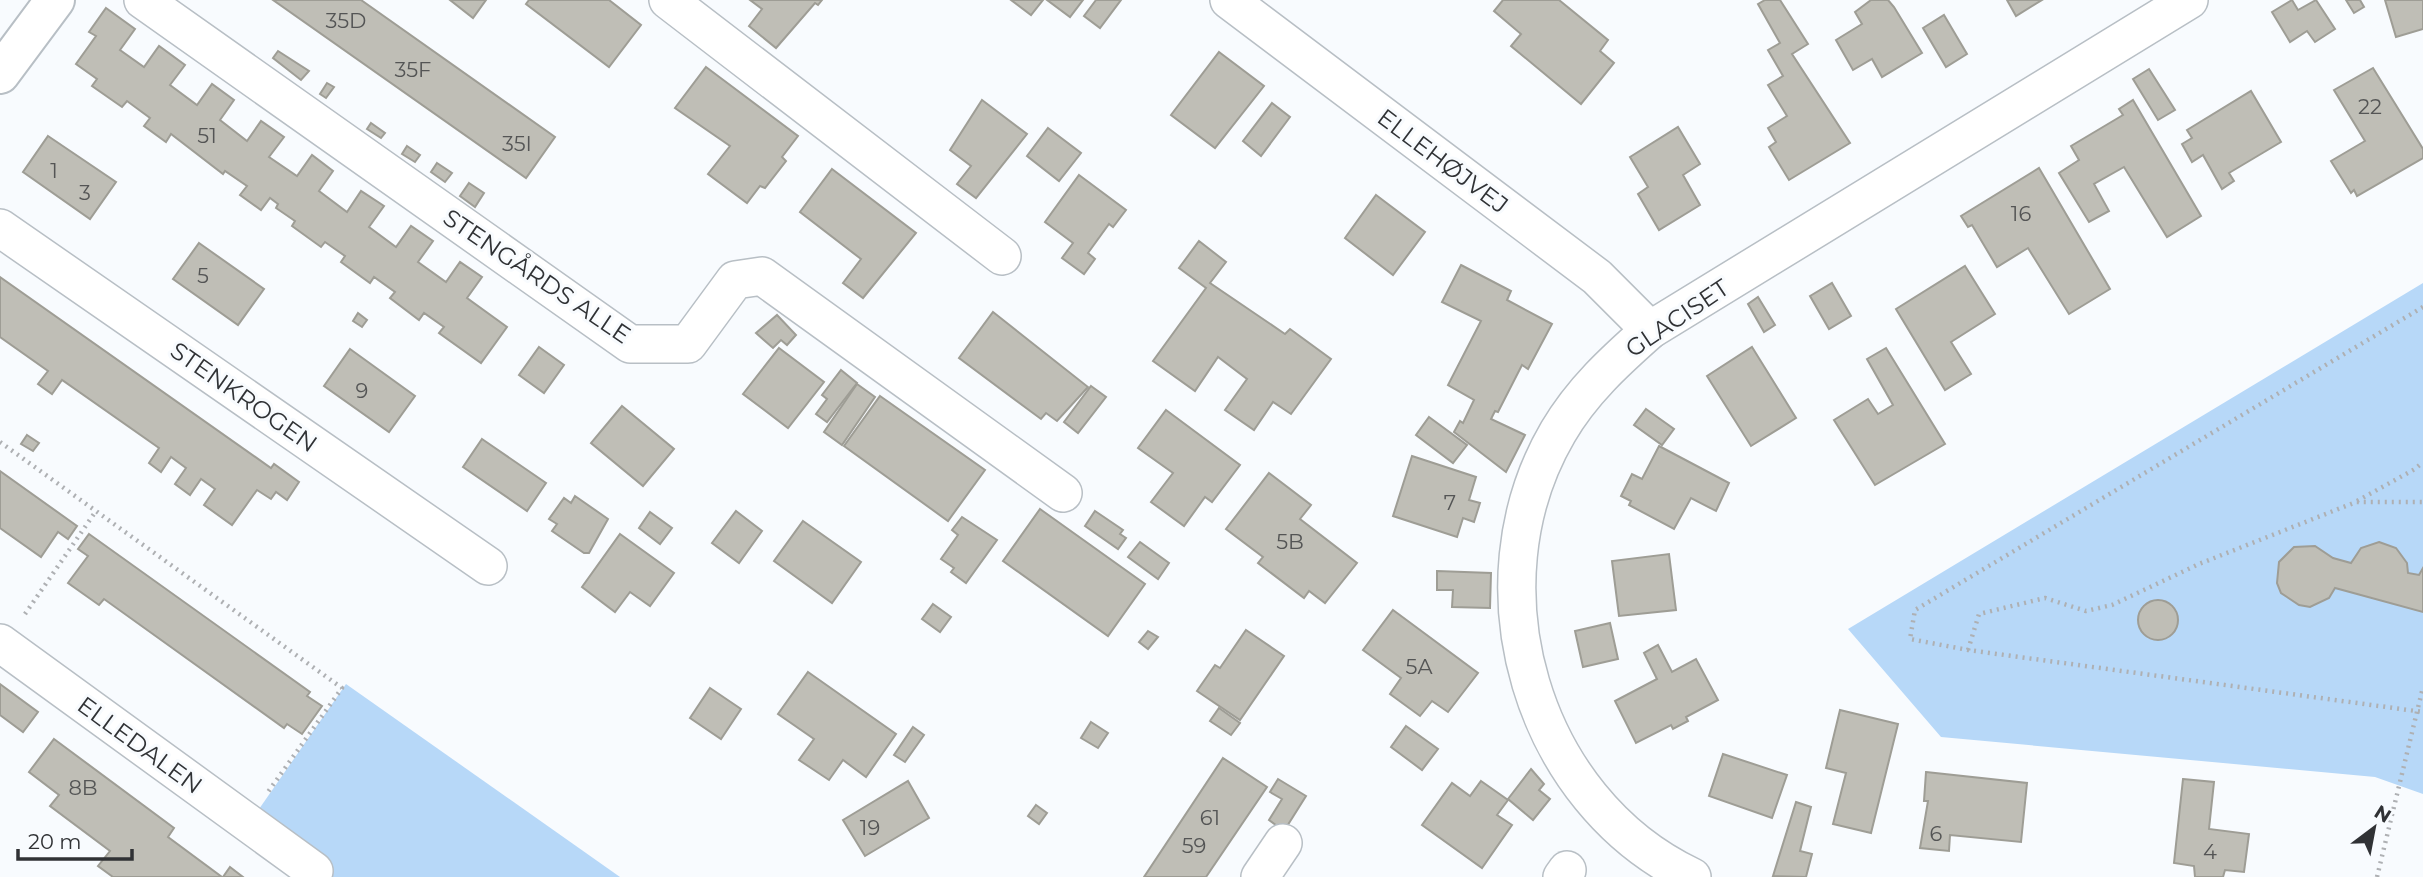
<svg xmlns="http://www.w3.org/2000/svg" width="2423" height="877" viewBox="0 0 2423 877" font-family="Montserrat,sans-serif">
  <style>
    .green { fill: #b7d8f8 }
    .building { fill: #bfbeb6; stroke: #9e9d95; stroke-width: 2 }
    .lines { fill: none; stroke-linecap: round; stroke-linejoin: round }
    .minor-casing { stroke: #b8bfc5; stroke-width: 40 }
    .tertiary-casing { stroke: #b8bfc5; stroke-width: 42 }
    .path { stroke: #aeb0b3; stroke-width: 4.5; stroke-dasharray: 2 5; stroke-linecap: butt }
    .minor { stroke: #fff; stroke-width: 37 }
    .tertiary { stroke: #fff; stroke-width: 38 }
    .labels { text-anchor: middle; dominant-baseline: central; stroke-width: 6; stroke-linejoin: round; paint-order: stroke }
    .number-label { font-size: 21px; fill: #545555 }
    .street-label { font-size: 24px; fill: #303235; stroke: #f8fbfe }
  </style>
  <rect width="100%" height="100%" fill="#f8fbfe"/>
  <g class="green">
    <polygon points="2423,283 2423,794 2375,777 1941,737 1848,629"/>
    <polygon points="346,684 620,877 302,877 243,832"/>
  </g>
  <g class="building">
    <polygon points="273,0 361,0 555,137 526,178"/>
    <polygon points="450,0 486,0 473,18"/>
    <polygon points="529,0 609,0 641,25 609,67 526,4"/>
    <polygon points="750,0 822,0 818,5 815,3 776,48 749,26 762,9"/>
    <polygon points="1011,0 1043,0 1031,15"/>
    <polygon points="1047,0 1083,0 1070,17"/>
    <polygon points="1096,0 1121,0 1100,28 1084,16"/>
    <polygon points="1503,0 1559,0 1608,40 1600,51 1614,63 1581,104 1511,46 1521,34 1494,11"/>
    <polygon points="1765,0 1780,0 1808,44 1792,54 1850,143 1789,180 1769,147 1776,142 1768,128 1787,116 1768,85 1783,76 1768,50 1780,43 1758,4"/>
    <polygon points="1871,0 1888,0 1894,7 1922,53 1882,77 1872,59 1853,70 1836,40 1862,24 1855,12"/>
    <polygon points="2007,0 2042,0 2016,16"/>
    <polygon points="2292,0 2298,10 2316,0 2335,29 2315,42 2307,31 2290,42 2272,12"/>
    <polygon points="2346,0 2360,0 2364,7 2354,13"/>
    <polygon points="2385,0 2423,0 2423,29 2396,37"/>
    <polygon points="106,8 135,29 120,50 144,67 159,46 185,65 170,85 197,105 212,84 234,100 220,120 247,141 261,121 284,137 269,157 297,176 312,155 333,171 319,191 347,212 361,191 384,206 369,227 396,247 411,226 433,241 418,262 446,282 460,262 482,277 467,298 507,327 481,363 439,333 444,327 424,313 419,320 390,298 395,292 374,277 370,283 341,262 345,256 325,242 321,247 292,226 295,221 276,208 278,204 270,198 261,210 240,195 247,186 225,171 223,174 171,134 166,142 144,126 150,118 127,101 122,107 92,86 97,79 76,64 96,36 89,32"/>
    <polygon points="1944,15 1967,54 1946,67 1923,28"/>
    <polygon points="278,51 309,71 301,80 273,58"/>
    <polygon points="1219,52 1264,86 1215,148 1171,115"/>
    <polygon points="706,67 798,136 782,157 786,161 765,188 760,186 747,203 708,174 730,146 675,108"/>
    <polygon points="2373,68 2423,149 2423,158 2357,196 2354,190 2351,193 2331,161 2365,141 2334,90"/>
    <polygon points="2149,69 2175,110 2158,120 2133,79"/>
    <polygon points="327,83 334,87 326,98 320,94"/>
    <polygon points="2251,91 2281,142 2229,173 2234,181 2222,189 2203,155 2192,162 2182,144 2192,138 2187,130"/>
    <polygon points="982,100 1027,134 976,198 957,184 971,166 950,150"/>
    <polygon points="2133,100 2201,216 2167,237 2124,167 2094,184 2109,211 2089,222 2059,173 2079,160 2071,146 2123,115 2119,109"/>
    <polygon points="1272,103 1290,117 1261,156 1243,141"/>
    <polygon points="371,123 385,133 381,138 367,129"/>
    <polygon points="1678,127 1700,164 1683,175 1700,205 1659,230 1638,194 1648,187 1630,157"/>
    <polygon points="1048,128 1081,153 1059,181 1027,156"/>
    <polygon points="48,136 116,182 90,219 23,172"/>
    <polygon points="407,146 420,155 415,162 402,154"/>
    <polygon points="437,163 452,173 445,182 431,172"/>
    <polygon points="2039,168 2110,289 2069,314 2028,248 1997,267 1972,225 1968,227 1961,216"/>
    <polygon points="832,169 916,233 863,298 843,283 861,259 800,212"/>
    <polygon points="1079,175 1126,210 1113,227 1109,224 1088,253 1095,259 1084,274 1062,258 1073,243 1045,222"/>
    <polygon points="469,183 484,193 475,207 460,196"/>
    <polygon points="1376,195 1425,232 1393,275 1345,238"/>
    <polygon points="1199,241 1226,262 1210,283 1285,334 1290,329 1331,359 1291,414 1273,402 1254,430 1225,410 1247,379 1218,357 1195,391 1153,361 1206,288 1179,268"/>
    <polygon points="199,243 264,289 238,325 173,279"/>
    <polygon points="1461,265 1511,291 1507,300 1552,324 1528,369 1522,365 1498,412 1495,411 1491,419 1525,435 1506,472 1454,432 1460,421 1463,423 1474,400 1448,385 1481,321 1442,302"/>
    <polygon points="1965,266 1995,314 1951,342 1971,374 1945,390 1896,309"/>
    <polygon points="0,277 271,468 274,464 299,482 287,500 276,492 271,499 257,490 232,525 204,505 215,489 201,479 190,495 175,484 186,468 171,457 161,472 149,463 159,448 62,380 52,394 38,384 48,371 0,337"/>
    <polygon points="1832,283 1851,316 1829,329 1810,296"/>
    <polygon points="1758,297 1775,325 1764,332 1748,304"/>
    <polygon points="993,312 1088,387 1057,421 1046,413 1041,419 959,358"/>
    <polygon points="358,313 367,320 362,327 353,321"/>
    <polygon points="777,315 796,335 787,345 781,340 773,348 756,333"/>
    <polygon points="539,347 564,365 544,393 519,375"/>
    <polygon points="1752,347 1796,418 1751,446 1707,376"/>
    <polygon points="779,348 824,382 788,428 743,394"/>
    <polygon points="1886,348 1945,444 1875,485 1834,420 1868,399 1878,414 1893,405 1867,359"/>
    <polygon points="350,349 415,396 389,432 324,386"/>
    <polygon points="841,370 857,383 827,422 816,414 827,399 822,395"/>
    <polygon points="857,384 875,397 842,445 824,432"/>
    <polygon points="1091,386 1106,397 1078,433 1064,422"/>
    <polygon points="880,396 985,470 948,521 844,446"/>
    <polygon points="622,406 674,449 643,486 591,443"/>
    <polygon points="1646,409 1674,429 1662,445 1634,425"/>
    <polygon points="1166,410 1240,465 1212,502 1205,497 1184,526 1151,502 1173,473 1138,448"/>
    <polygon points="1429,417 1467,445 1453,463 1416,435"/>
    <polygon points="27,435 39,443 33,451 21,444"/>
    <polygon points="482,439 546,483 527,511 463,467"/>
    <polygon points="1659,446 1729,483 1716,511 1691,498 1674,529 1629,505 1631,501 1621,496 1632,474 1642,479"/>
    <polygon points="1412,456 1476,477 1469,500 1480,503 1474,522 1463,518 1457,537 1393,516"/>
    <polygon points="0,471 77,526 68,539 58,532 41,557 0,528"/>
    <polygon points="1269,473 1311,505 1300,519 1357,563 1325,603 1309,591 1304,598 1258,563 1263,557 1226,529"/>
    <polygon points="575,496 608,519 589,553 584,553 552,531 557,524 549,519 564,498 571,503"/>
    <polygon points="1040,509 1145,584 1108,636 1003,561"/>
    <polygon points="736,511 762,531 739,563 712,543"/>
    <polygon points="1095,511 1123,530 1120,534 1126,538 1118,549 1085,526"/>
    <polygon points="650,512 672,528 660,544 639,528"/>
    <polygon points="962,517 997,540 966,583 951,572 954,568 941,559 958,535 952,530"/>
    <polygon points="803,521 861,562 832,603 774,561"/>
    <polygon points="89,534 310,692 307,696 322,706 302,734 287,724 284,728 104,599 99,605 68,583 88,556 78,549"/>
    <polygon points="620,534 674,573 650,606 630,592 615,612 582,587"/>
    <polygon points="1140,542 1169,563 1158,579 1128,557"/>
    <polygon points="2379,542 2396,548 2407,563 2408,573 2419,575 2423,568 2423,612 2335,588 2329,598 2310,607 2299,605 2281,593 2277,583 2279,562 2294,547 2315,546 2333,558 2351,563 2361,548"/>
    <polygon points="1669,554 1676,610 1619,616 1612,561"/>
    <polygon points="1437,571 1491,573 1490,608 1452,607 1453,590 1437,590"/>
    <circle cx="2158" cy="620" r="20"/>
    <polygon points="933,604 951,617 940,632 922,619"/>
    <polygon points="1393,610 1478,673 1448,712 1432,701 1420,716 1390,694 1401,678 1363,650"/>
    <polygon points="1610,623 1618,659 1583,667 1575,631"/>
    <polygon points="1246,630 1284,656 1240,720 1197,691 1215,665 1220,668"/>
    <polygon points="1148,631 1158,637 1148,649 1139,642"/>
    <polygon points="1658,645 1672,672 1696,659 1718,700 1686,717 1688,721 1673,729 1671,725 1636,743 1615,701 1657,679 1644,653"/>
    <polygon points="808,672 896,734 866,777 843,760 829,780 799,760 814,739 778,714"/>
    <polygon points="0,684 38,712 23,732 0,715"/>
    <polygon points="710,688 741,709 721,739 690,718"/>
    <polygon points="1219,708 1240,723 1231,735 1210,721"/>
    <polygon points="1840,710 1898,724 1871,833 1833,824 1846,773 1826,768"/>
    <polygon points="1091,722 1108,733 1098,748 1081,738"/>
    <polygon points="1406,726 1438,749 1422,770 1391,747"/>
    <polygon points="913,727 924,735 905,762 894,755"/>
    <polygon points="54,739 174,828 168,837 222,877 113,877 98,866 110,851 50,806 59,795 29,772"/>
    <polygon points="1723,754 1787,775 1772,818 1709,796"/>
    <polygon points="1223,758 1267,787 1206,877 1144,877"/>
    <polygon points="1531,769 1544,784 1539,790 1550,799 1533,820 1508,799"/>
    <polygon points="1926,772 2027,783 2021,842 1950,835 1949,851 1920,848 1928,801 1924,801"/>
    <polygon points="1278,779 1306,796 1284,831 1269,820 1282,799 1270,792"/>
    <polygon points="2183,779 2214,782 2209,829 2249,834 2244,872 2225,870 2223,877 2195,877 2194,866 2174,863"/>
    <polygon points="908,781 929,818 865,856 843,820"/>
    <polygon points="1481,781 1508,800 1497,815 1512,825 1482,868 1422,825 1452,783 1470,796"/>
    <polygon points="1796,802 1811,807 1800,851 1812,854 1806,877 1773,876"/>
    <polygon points="1036,805 1047,813 1039,824 1028,816"/>
    <polygon points="230,867 243,877 223,877"/>
  </g>
  <g class="lines">
    <g class="minor-casing">
      <g id="minor">
        <polyline points="143,0 630,344 688,344 735,280 762,276 1063,493"/>
        <polyline points="668,0 1002,256"/>
        <polyline points="1229,0 1597,277 1650,330"/>
        <polyline points="0,228 488,566"/>
        <polyline points="0,643 314,871"/>
        <polyline points="1260,877 1283,843"/>
        <polyline points="1562,877 1567,870"/>
        <path d="M 1692,877 C 1531,801 1468,585 1558,432 C 1582,391 1615,361 1650,330 L 2189,0"/>
      </g>
    </g>
    <g class="tertiary-casing">
      <polyline id="tertiary" points="0,74 55,0"/>
    </g>
    <g class="path">
      <polyline points="2423,307 1915,610 1910,639 1968,650 2423,712"/>
      <polyline points="0,442 342,688 268,792"/>
      <polyline points="2357,501 2415,469 2423,462"/>
      <polyline points="25,614 96,511"/>
      <polyline points="1968,650 1979,614 2045,598 2086,611 2112,605 2199,564 2356,502 2423,502"/>
      <polyline points="2377,877 2423,687"/>
    </g>
    <use href="#minor" class="minor"/>
    <use href="#tertiary" class="tertiary"/>
  </g>
  <g class="labels">
    <g class="number-label">
      <text x="346" y="20">35D</text>
      <text x="413" y="69">35F</text>
      <text x="2370" y="106">22</text>
      <text x="207" y="135">51</text>
      <text x="517" y="143">35I</text>
      <text x="54" y="170">1</text>
      <text x="85" y="192">3</text>
      <text x="2021" y="213">16</text>
      <text x="203" y="275">5</text>
      <text x="362" y="390">9</text>
      <text x="1450" y="502">7</text>
      <text x="1290" y="541">5B</text>
      <text x="1419" y="666">5A</text>
      <text x="83" y="787">8B</text>
      <text x="1210" y="817">61</text>
      <text x="870" y="827">19</text>
      <text x="1936" y="833">6</text>
      <text x="1194" y="845">59</text>
      <text x="2210" y="851">4</text>
    </g>
    <g class="street-label">
      <text transform="translate(1443 161) rotate(37)">ELLEHØJVEJ</text>
      <text transform="translate(537 276) rotate(34)">STENGÅRDS ALLE</text>
      <text transform="translate(1677 318) rotate(-34)">GLACISET</text>
      <text transform="translate(244 397) rotate(35)">STENKROGEN</text>
      <text transform="translate(140 745) rotate(36)">ELLEDALEN</text>
    </g>
  </g>
  <g transform="translate(2374 828) rotate(32)" stroke="#f8fbfe" stroke-width="5" paint-order="stroke">
  <path d="M0-5L12 26L0 18L-12 26Z" fill="#303235"/>
  <text y="-10" font-size="19" font-weight="bold" text-anchor="middle" fill="#303235">N</text>
  </g>
  <path d="M18 849v10h114v-10" fill="none" stroke="#303235" stroke-width="3.5"/>
  <text x="28" y="849" font-size="21" fill="#303235" stroke="#f8fbfe" stroke-width="5" paint-order="stroke">20 m</text>
</svg>
